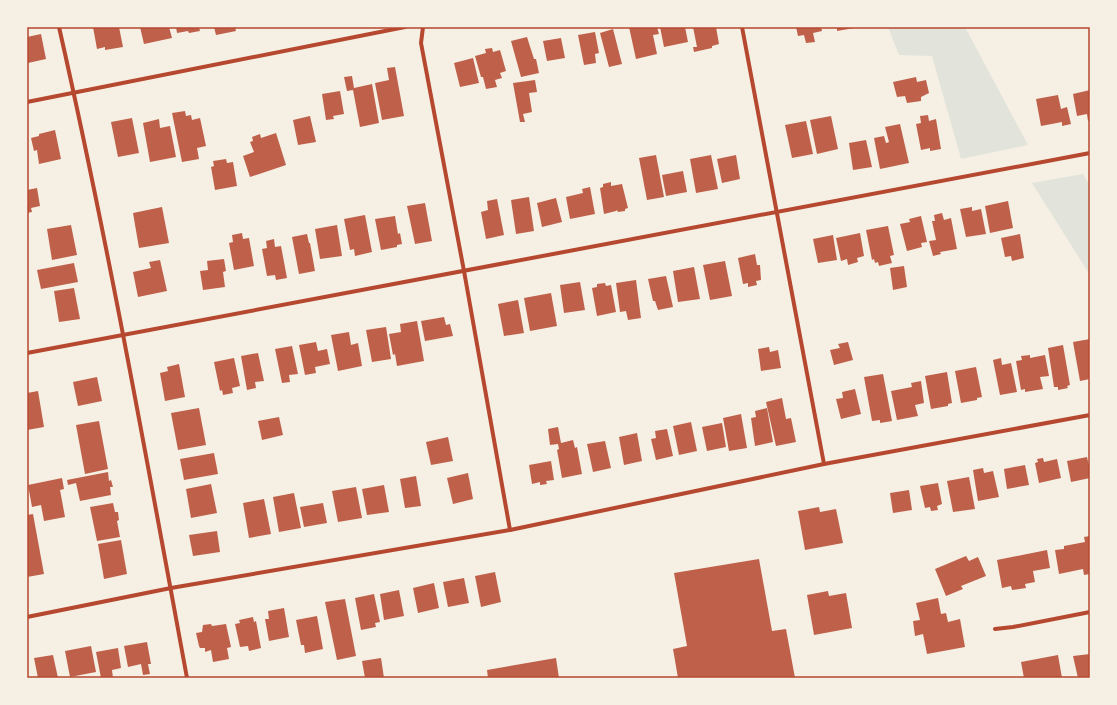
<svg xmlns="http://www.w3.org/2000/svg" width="1117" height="705" viewBox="0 0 1117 705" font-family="'DejaVu Sans',sans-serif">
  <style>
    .green { fill: #e2e4dc }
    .building { fill: #bf614a }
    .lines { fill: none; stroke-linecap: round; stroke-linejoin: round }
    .minor { stroke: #b5482f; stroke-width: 4 }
    .neatline { fill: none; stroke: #b5482f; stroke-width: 1.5 }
  </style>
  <rect width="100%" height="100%" fill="#f6efe4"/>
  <g class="green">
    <polygon points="888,27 965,27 1028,145 961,159 932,56 899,55"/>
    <polygon points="1083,174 1090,186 1090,275 1032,183"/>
  </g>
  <g class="building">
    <polygon points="93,27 119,27 123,47 105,50 105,47 97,49"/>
    <polygon points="140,27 169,27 172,38 144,44"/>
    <polygon points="176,27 199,27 200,31 189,33 188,31 177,33"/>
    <polygon points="214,27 235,27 236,31 216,35"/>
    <polygon points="629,27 657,27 659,34 653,35 657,54 636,59"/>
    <polygon points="660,27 685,27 688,42 664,47"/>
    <polygon points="693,27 716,27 719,44 712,46 712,48 694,52 693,47 697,47"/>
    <polygon points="796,27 821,27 822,31 813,33 815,42 806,43 804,35 798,36"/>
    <polygon points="837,27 854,27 854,28 837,31"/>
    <polygon points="613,29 622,64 609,67 600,33"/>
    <polygon points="595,32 599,53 595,54 596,63 584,65 578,35"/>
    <polygon points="41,34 46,59 28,63 27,37"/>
    <polygon points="527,37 534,59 536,59 539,73 521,77 511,41"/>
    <polygon points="561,38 565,58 547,61 543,41"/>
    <polygon points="492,48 493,52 500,50 506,71 500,73 502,78 495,80 497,87 486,89 483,77 481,77 475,56 486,53 485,49"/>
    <polygon points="473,58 479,83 460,87 454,63"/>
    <polygon points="395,67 404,116 382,120 375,83 389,80 387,68"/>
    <polygon points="352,76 354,88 372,84 379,123 360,127 353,90 347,91 344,77"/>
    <polygon points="916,77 917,82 926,80 929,93 921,97 921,101 907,103 905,96 897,97 893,82"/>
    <polygon points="535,80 537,92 529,93 532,112 523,114 525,122 520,122 513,83"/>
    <polygon points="1090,90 1090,120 1088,121 1087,114 1077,116 1073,94"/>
    <polygon points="340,91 344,114 333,116 334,119 326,120 322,94"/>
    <polygon points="1058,95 1061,109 1067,107 1071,124 1062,126 1062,122 1041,126 1036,99"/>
    <polygon points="185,111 186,116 191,115 192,120 200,118 206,146 197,148 199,159 182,162 172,113"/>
    <polygon points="928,115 929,121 936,119 941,149 930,151 930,148 921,150 916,124 921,123 920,116"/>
    <polygon points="310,116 316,142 298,145 293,120"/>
    <polygon points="831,116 838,149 817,154 810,120"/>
    <polygon points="132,118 139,153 118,157 111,122"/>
    <polygon points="159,119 160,128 170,126 176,157 150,162 143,123"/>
    <polygon points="806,121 813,154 792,158 785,125"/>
    <polygon points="900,124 909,163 880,169 874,138 884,136 886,143 889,142 885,127"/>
    <polygon points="55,130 61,159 39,164 37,150 34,151 31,138 39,136 39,134"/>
    <polygon points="276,133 286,165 250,177 243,156 254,152 250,142 253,141 252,137 260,134 261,138"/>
    <polygon points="866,140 872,167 853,170 849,143"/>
    <polygon points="656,155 664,197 647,200 639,158"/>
    <polygon points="711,155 718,189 696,193 690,159"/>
    <polygon points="736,155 740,179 722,183 717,159"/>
    <polygon points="226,159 227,163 233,162 237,186 215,190 211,167 214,166 213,161"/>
    <polygon points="683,171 687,192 666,196 662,175"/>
    <polygon points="611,182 611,186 622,184 628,208 625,209 625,211 618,212 617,210 616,211 604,214 600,188 603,187 603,184"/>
    <polygon points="590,187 595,214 570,219 566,197 583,193 582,189"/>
    <polygon points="37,188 40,206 31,208 32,212 27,213 27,190"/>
    <polygon points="529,197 534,231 516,234 511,200"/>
    <polygon points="556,198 562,222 542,227 537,203"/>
    <polygon points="497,199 504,235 486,239 481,212 488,210 487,201"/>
    <polygon points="1008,201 1013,228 990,233 985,206"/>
    <polygon points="425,203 432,241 415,244 407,206"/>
    <polygon points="162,207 169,243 139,248 133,213"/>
    <polygon points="972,207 972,211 981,209 986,234 966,237 960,209"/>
    <polygon points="942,213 944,220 951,218 957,249 940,252 941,254 933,256 929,241 936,240 932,221 935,221 934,215"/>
    <polygon points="365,215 372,252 355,256 354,249 350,250 344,219"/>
    <polygon points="395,216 398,234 400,233 402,244 397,245 397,247 381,250 375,219"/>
    <polygon points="921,216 927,242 921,243 922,247 907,251 900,224 910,222 909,219"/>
    <polygon points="71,225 77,255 52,260 47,229"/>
    <polygon points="337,225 342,256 320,259 315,229"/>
    <polygon points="888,226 894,255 890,256 892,263 879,266 878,262 875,263 874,259 872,260 866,230"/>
    <polygon points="242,233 243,239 249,238 254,266 234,270 229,243 233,242 232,235"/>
    <polygon points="860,233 864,256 857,258 858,262 848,265 847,259 841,261 836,238"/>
    <polygon points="307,234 309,243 310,243 315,271 299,274 292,237"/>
    <polygon points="1020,234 1024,258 1012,261 1011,256 1005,257 1001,238"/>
    <polygon points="833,235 837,260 818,263 813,239"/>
    <polygon points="274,239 275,247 281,246 287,278 276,280 275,275 267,276 262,249 267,248 266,241"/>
    <polygon points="755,254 757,265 760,265 761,280 756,281 757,285 748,287 748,283 743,284 738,258"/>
    <polygon points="224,259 226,271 223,272 225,287 203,290 200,271 208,270 207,261"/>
    <polygon points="160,260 167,291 138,297 133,272 151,268 149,262"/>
    <polygon points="725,261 732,296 710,300 703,265"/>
    <polygon points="74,263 78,282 41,289 37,270"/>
    <polygon points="904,266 907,287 893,290 890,268"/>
    <polygon points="694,267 700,299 678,302 673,271"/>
    <polygon points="666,276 673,307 658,310 655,301 653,301 648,279"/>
    <polygon points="636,280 641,318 628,320 626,311 620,312 616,283"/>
    <polygon points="580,282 585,310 564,313 560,285"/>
    <polygon points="605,283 606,286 611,285 616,312 597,316 592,288 597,287 597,284"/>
    <polygon points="74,288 80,319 59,322 54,291"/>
    <polygon points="551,293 557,326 530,331 524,298"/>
    <polygon points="518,300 524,333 504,336 498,304"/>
    <polygon points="444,317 446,325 450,324 453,336 425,341 421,321"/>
    <polygon points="417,321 424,361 397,366 395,354 393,355 389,334 401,332 400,324"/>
    <polygon points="386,327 391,359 372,362 366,330"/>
    <polygon points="349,332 351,345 358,343 362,366 338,371 331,335"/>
    <polygon points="1090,339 1090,379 1080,381 1073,342"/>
    <polygon points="316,342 318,351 327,349 330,364 315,367 316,373 305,375 299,345"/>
    <polygon points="848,342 853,360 834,365 830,350 840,348 838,344"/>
    <polygon points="1063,345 1070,385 1067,386 1068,388 1058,390 1058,387 1054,387 1048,348"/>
    <polygon points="292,346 298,374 289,375 290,382 282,383 275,349"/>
    <polygon points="769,347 770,352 778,350 781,368 761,371 758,349"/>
    <polygon points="258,353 264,381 255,382 256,388 247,390 241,356"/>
    <polygon points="1030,355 1030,358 1045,355 1049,376 1040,377 1043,389 1025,392 1025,389 1021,390 1016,361 1022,360 1021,356"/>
    <polygon points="234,358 240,386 232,388 233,393 223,395 222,390 220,391 214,362"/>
    <polygon points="1001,358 1002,365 1011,363 1017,392 1000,395 993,360"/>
    <polygon points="179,364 185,397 165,401 160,373 168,371 167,367"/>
    <polygon points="976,367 982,397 977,398 977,400 961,403 955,371"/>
    <polygon points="947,372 952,403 948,404 948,406 931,409 925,376"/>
    <polygon points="883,374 892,421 880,423 880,420 872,421 864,377"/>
    <polygon points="97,377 102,401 78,406 73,382"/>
    <polygon points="921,381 924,403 915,405 918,416 897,420 891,391 912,387 911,383"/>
    <polygon points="855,389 861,414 841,419 836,399 843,398 842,392"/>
    <polygon points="38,391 44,427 27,430 27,393"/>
    <polygon points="782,398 786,419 791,418 796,442 776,446 766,402"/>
    <polygon points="199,408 206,445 178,450 171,413"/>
    <polygon points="767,408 773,442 755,446 751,418 756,417 755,411"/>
    <polygon points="741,414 747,448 729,451 723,418"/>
    <polygon points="279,417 283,435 262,440 258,421"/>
    <polygon points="99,421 108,469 85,474 76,425"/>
    <polygon points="691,422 697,451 679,455 673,426"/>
    <polygon points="722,423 726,447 707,451 702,427"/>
    <polygon points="558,427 561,443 573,440 575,448 577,447 582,474 562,478 557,450 559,449 558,444 550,445 548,429"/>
    <polygon points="667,429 673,456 656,460 651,439 656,438 655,431"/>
    <polygon points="637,433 642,461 624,465 619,437"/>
    <polygon points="448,437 453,461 431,465 426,442"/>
    <polygon points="605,441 611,468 593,472 587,444"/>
    <polygon points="214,453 218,474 184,480 180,459"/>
    <polygon points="1087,457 1090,470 1090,478 1071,482 1067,461"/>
    <polygon points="1043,458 1044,462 1057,459 1061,478 1039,483 1035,463 1038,462 1037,459"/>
    <polygon points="551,461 554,480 546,481 547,484 540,485 540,482 532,484 529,465"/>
    <polygon points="1025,465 1029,485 1007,489 1004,469"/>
    <polygon points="983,468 984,473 993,471 999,497 978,501 973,470"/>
    <polygon points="108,472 109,481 111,480 113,487 110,487 111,495 80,501 76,483 68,485 67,480"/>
    <polygon points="468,473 473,499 453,504 447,478"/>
    <polygon points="416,476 421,506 405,508 400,479"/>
    <polygon points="969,477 975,509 953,512 947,481"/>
    <polygon points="62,478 64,489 60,490 65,517 44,521 41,505 32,507 28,485"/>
    <polygon points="938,483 942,504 937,506 938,510 931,511 930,507 925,508 920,486"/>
    <polygon points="211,484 217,513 191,518 186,489"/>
    <polygon points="384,485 389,512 367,515 362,489"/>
    <polygon points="356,487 362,518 338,522 332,491"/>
    <polygon points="909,490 912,510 893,513 890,493"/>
    <polygon points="294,493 301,528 279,532 273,497"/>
    <polygon points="264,499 271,534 249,538 243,503"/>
    <polygon points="113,503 115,512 118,512 119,520 117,521 120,537 97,541 90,507"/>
    <polygon points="323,503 327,523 304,527 300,507"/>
    <polygon points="819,507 820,512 836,509 843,543 805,550 798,511"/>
    <polygon points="33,514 44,574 27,577 27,515"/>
    <polygon points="217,531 220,552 193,556 189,535"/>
    <polygon points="1090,536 1090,574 1084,575 1083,569 1059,574 1055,550 1064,549 1064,546 1085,542 1084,537"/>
    <polygon points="121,540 127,574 104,579 98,544"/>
    <polygon points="1047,550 1050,568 1033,571 1035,582 1025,584 1026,588 1012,590 1011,586 1002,588 997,560"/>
    <polygon points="966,556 969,561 978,557 986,576 961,586 963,589 946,596 935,569"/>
    <polygon points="759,559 772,631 786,629 795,678 678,678 673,649 687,646 674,573"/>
    <polygon points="495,572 501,602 481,607 475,576"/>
    <polygon points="464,578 469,603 448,607 443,582"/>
    <polygon points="434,583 439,608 418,613 413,588"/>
    <polygon points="399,590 404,616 384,620 380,594"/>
    <polygon points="828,591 829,596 846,593 852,628 814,635 807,595"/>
    <polygon points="374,594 380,622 375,623 376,627 361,630 355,598"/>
    <polygon points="938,598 941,614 946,613 948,622 960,619 965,647 927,654 923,634 915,636 913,621 920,620 916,603"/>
    <polygon points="345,599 356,656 337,660 325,602"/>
    <polygon points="284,608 289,637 269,641 265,619 269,619 268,611"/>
    <polygon points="317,616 323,649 305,653 304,645 301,645 296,620"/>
    <polygon points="253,617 254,622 256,621 261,648 249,651 248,646 240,647 235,624 240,623 239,620"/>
    <polygon points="211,624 212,626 226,624 231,647 227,648 229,659 213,662 211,650 205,652 205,648 200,648 199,646 196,633 202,632 203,625"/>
    <polygon points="147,642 151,664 148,664 150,674 143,675 141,664 128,667 124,646"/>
    <polygon points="91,646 96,672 70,677 65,651"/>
    <polygon points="118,648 121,668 112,670 113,678 101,678 96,652"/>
    <polygon points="1090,654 1090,678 1078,678 1073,656"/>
    <polygon points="53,655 58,678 38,678 34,658"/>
    <polygon points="1058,655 1062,678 1024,678 1021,662"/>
    <polygon points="381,658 384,678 365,678 362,661"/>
    <polygon points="556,658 559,678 488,678 487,670"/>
  </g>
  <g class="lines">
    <g class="minor">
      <path d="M 59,27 C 108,243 147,461 187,678"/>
      <polyline points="423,27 421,43 464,271 510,530"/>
      <polyline points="742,27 824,464"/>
      <polyline points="27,102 405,27"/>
      <polyline points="27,353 1090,153"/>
      <polyline points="27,617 171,588 510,530 824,464 1090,415"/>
      <polyline points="995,629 1013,627 1090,612"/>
    </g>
  </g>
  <rect width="1117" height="705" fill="none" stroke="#f6efe4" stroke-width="56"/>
  <rect x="28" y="28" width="1061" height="649" class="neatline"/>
</svg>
